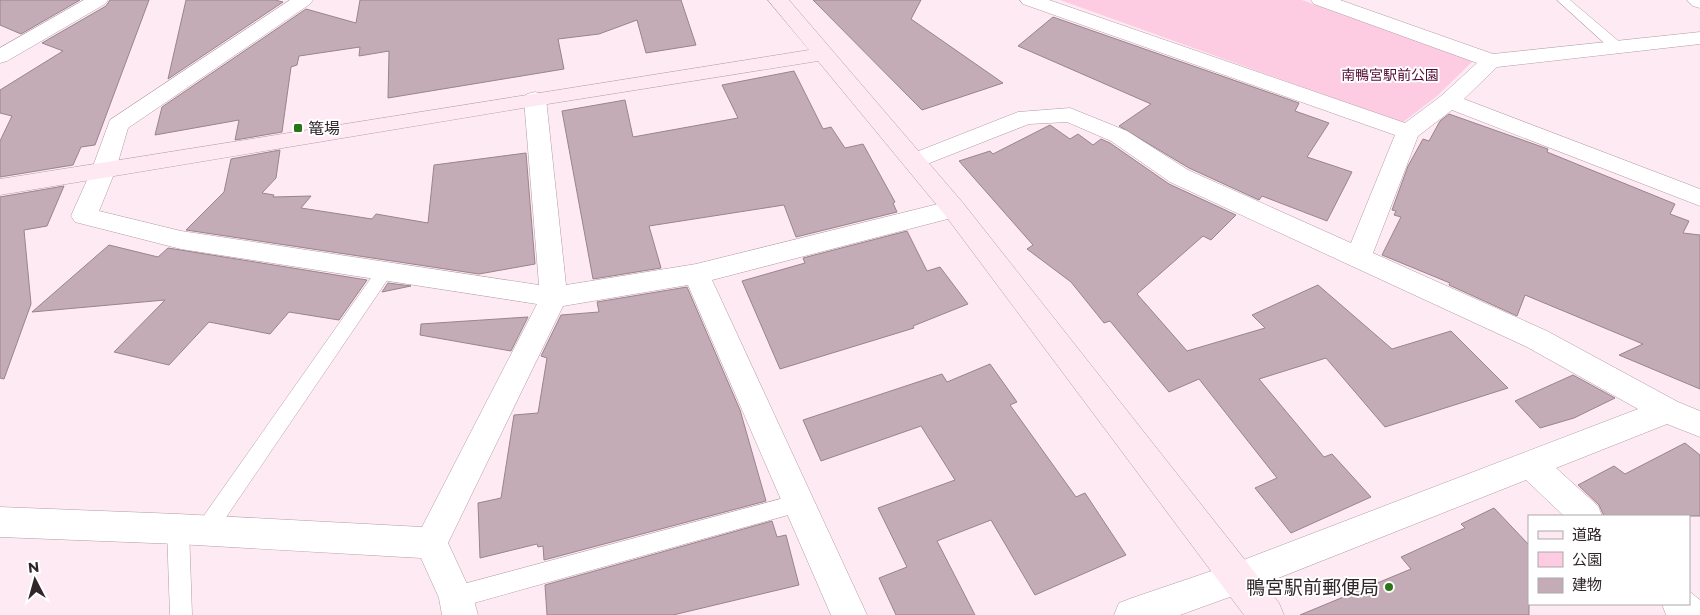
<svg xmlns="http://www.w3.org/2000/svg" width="1700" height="615" viewBox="0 0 1700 615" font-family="Montserrat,'Noto Sans JP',sans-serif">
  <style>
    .green { fill: #fecce2 }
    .building { fill: #c4acb6; stroke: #9a838d }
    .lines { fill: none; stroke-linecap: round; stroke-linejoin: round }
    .lane-casing { stroke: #b39ba5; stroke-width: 1 }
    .street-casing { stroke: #b39ba5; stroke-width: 1 }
    .secondary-casing { stroke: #b39ba5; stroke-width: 1 }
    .lane { fill: #fff; fill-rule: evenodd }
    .street { fill: #fff; fill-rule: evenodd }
    .secondary { fill: #fee9f3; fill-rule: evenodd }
    .poi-dot { fill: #2b7519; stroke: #fff; stroke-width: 2 }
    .labels { text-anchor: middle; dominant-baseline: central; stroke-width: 4; stroke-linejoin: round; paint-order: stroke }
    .far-park-label { font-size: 14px; fill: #540c36; stroke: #fff }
    .poi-label { font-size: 16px; fill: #30262a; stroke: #fff; text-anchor: start }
    .near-poi-label { font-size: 19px; fill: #30262a; stroke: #fff; text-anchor: end }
  </style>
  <rect width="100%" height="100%" fill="#feeaf2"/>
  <polygon class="green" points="1060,0 1302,0 1473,61 1437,96 1402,123"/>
  <g class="building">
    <polygon points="0,0 80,0 21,34 0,25"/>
    <polygon points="110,0 149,0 95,145 81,147 73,165 0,177 0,141 12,116 0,113 0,90 63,51 42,43 106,6"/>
    <polygon points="186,0 275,0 283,2 168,79"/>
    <polygon points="360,0 681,0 696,45 646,53 637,20 599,34 558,39 564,69 388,98 389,51 359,56 360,47 299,56 297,65 291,67 282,132 235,140 239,120 155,135 162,107 306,9 356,23"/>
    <polygon points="813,0 921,0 911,19 1003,83 922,110"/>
    <polygon points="1053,17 1299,103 1295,111 1329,123 1307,157 1352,172 1327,221 1262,196 1259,200 1189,168 1119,126 1151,104 1018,46"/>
    <polygon points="794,71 823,129 831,127 845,148 863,144 895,202 893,203 897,212 796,237 784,205 649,226 661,268 593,279 562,111 625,100 633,137 738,118 722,85"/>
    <polygon points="1449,114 1548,149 1547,152 1675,204 1670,214 1689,221 1683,233 1700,235 1700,389 1619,355 1643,344 1525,295 1517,316 1449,285 1450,283 1382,255 1401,217 1394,215 1396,211 1392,210 1408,166 1423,139 1429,141 1440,121"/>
    <polygon points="1050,125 1070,139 1078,134 1093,145 1101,139 1110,143 1169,184 1236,215 1211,240 1203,236 1137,294 1187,351 1265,328 1252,315 1318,285 1392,349 1451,331 1508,388 1385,427 1326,358 1259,379 1324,457 1332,454 1371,497 1291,533 1255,488 1277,478 1199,379 1169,392 1110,321 1104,323 1071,282 1027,249 1033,245 959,161 990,151 993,154"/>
    <polygon points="280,150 276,178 262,193 274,195 273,197 311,196 301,208 372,219 376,214 428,223 434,165 526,153 535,264 479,274 186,230 224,192 231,159"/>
    <polygon points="64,186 47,226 24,230 31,304 4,379 0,378 0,197"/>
    <polygon points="907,231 927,271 940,267 968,304 913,326 914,328 780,369 742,281 805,263 803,258"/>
    <polygon points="109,245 158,257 168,248 367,280 339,320 289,312 270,334 209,322 169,365 114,352 165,300 32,312"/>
    <polygon points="388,283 411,286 382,292"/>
    <polygon points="687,287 740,410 766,501 544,560 543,546 538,547 537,544 480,558 478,503 501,498 514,415 538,413 547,358 541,356 561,315 599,312 597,302"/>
    <polygon points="528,317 511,351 420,335 421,324"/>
    <polygon points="990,364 1017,402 1010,405 1076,497 1085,493 1126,555 1035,595 991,520 937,541 975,615 896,615 879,578 907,567 878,508 955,480 921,426 821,461 803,420 942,374 947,382"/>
    <polygon points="1573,375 1615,398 1574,418 1540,428 1515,401"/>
    <polygon points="1685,443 1700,455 1700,516 1604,516 1599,505 1578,485 1614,466 1625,474"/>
    <polygon points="1494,508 1529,545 1529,615 1300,615 1411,569 1401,557 1465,528 1461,524"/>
    <polygon points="772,521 777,537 786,535 799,585 673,615 547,615 545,585"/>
  </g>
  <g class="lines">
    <g class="lane-casing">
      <g id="lane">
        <polygon points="1557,0 1570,0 1622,44 1624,47 1622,50 1612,50"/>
        <polygon points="384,266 390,268 392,272 390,276 212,538 205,541 198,538 194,531 198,524 378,268"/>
        <polygon points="799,494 806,496 809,503 806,510 799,512 456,608 448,605 445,597 448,589 456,586"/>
        <polygon points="178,519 185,522 189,529 192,615 170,615 167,529 171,522"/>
      </g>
    </g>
    <g class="street-casing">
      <g id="street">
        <polygon points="84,0 108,0 105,4 7,61 0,63 0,48"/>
        <polygon points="290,0 313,0 310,4 128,128 116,169 99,211 181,231 539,285 524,99 527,94 535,92 543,94 546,99 566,285 696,264 954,200 963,203 966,209 963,215 712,280 867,615 831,615 688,285 563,306 448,543 473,597 478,615 442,615 439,598 421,558 178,544 0,537 0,507 178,514 422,527 537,304 181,249 75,222 71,216 92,169 110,120"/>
        <polygon points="1020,0 1049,0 1405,123 1441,96 1477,63 1314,4 1311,0 1340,0 1493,54 1700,32 1700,44 1497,67 1464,99 1700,189 1700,206 1452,110 1418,136 1373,253 1547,331 1678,402 1700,411 1700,437 1667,424 1556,468 1598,506 1602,516 1564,516 1526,480 1238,594 1180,615 1114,615 1119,603 1132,598 1238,562 1638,409 1527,347 1170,182 1111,141 1067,122 1029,124 922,166 914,169 906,166 902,161 906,156 1018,112 1070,108 1127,131 1188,170 1351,243 1395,135 1023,4"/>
        <polygon points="1687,0 1700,0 1700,8 1693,6"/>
        <polygon points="1689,591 1700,600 1700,615 1666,615 1662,604 1689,604"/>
      </g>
    </g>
    <g class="secondary-casing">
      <polygon id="secondary" points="768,0 789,0 963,203 1279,603 1284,615 1244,615 945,215 818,61 535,106 0,195 0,179 809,50"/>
    </g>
    <use href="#lane" class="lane"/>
    <use href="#street" class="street"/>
    <use href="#secondary" class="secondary"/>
  </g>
  <g class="poi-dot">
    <rect x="293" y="123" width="10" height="10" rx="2.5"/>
    <circle cx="1389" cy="587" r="5"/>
  </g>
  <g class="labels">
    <g class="far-park-label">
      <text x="1390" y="75">南鴨宮駅前公園</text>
    </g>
    <g class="poi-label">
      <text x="308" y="128">篭場</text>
    </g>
    <g class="near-poi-label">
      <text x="1379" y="587">鴨宮駅前郵便局</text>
    </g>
  </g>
  <rect x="1528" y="515" width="162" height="90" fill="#ffffff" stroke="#aca8aa"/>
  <rect x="1538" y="531" width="25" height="8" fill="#fee9f3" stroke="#aca8aa"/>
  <text x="1572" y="540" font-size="15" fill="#30262a">道路</text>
  <rect x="1538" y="552" width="25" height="15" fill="#fecce2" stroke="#aca8aa"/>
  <text x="1572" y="565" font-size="15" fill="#30262a">公園</text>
  <rect x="1538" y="578" width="25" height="15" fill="#c4acb6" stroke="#aca8aa"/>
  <text x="1572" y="590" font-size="15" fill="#30262a">建物</text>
  <g transform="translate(35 580) rotate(354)" stroke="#ffffff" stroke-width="4" paint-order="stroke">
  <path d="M0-4L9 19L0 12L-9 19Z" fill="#30262a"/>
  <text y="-8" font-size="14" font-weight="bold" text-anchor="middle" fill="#30262a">N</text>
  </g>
</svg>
